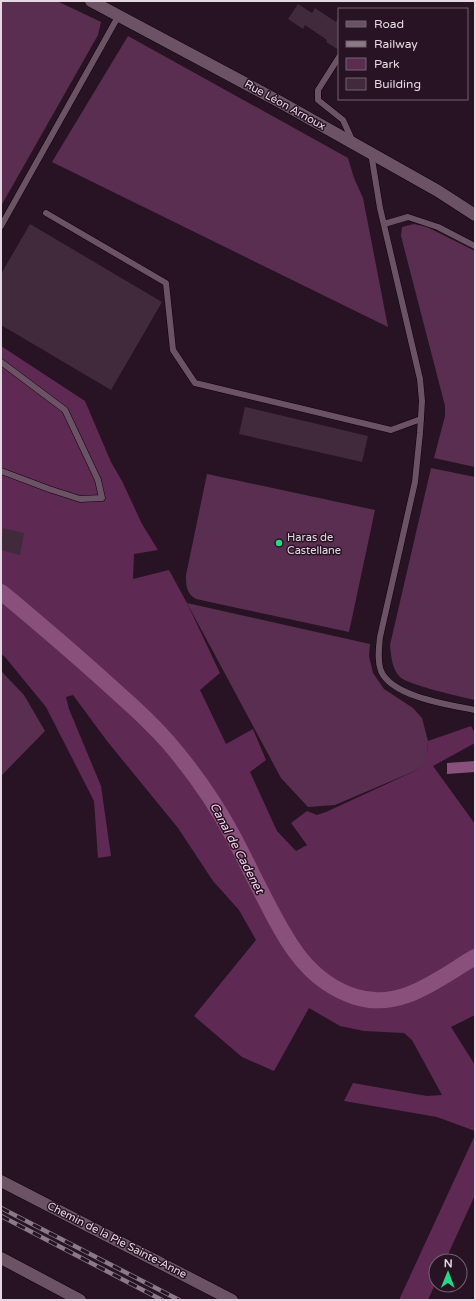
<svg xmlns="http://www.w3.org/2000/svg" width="476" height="1301" viewBox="0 0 476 1301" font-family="'Varela Round',sans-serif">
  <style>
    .green { fill: #5a2e50 }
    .forest { fill: #5e2953 }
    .water { fill: #88507b }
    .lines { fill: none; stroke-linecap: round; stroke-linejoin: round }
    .canal { stroke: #88507b; stroke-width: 16 }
    .building { fill: #402a3b }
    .lane-casing { stroke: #0f020c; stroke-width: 7 }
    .street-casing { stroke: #0f020c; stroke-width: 13 }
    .lane { stroke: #6b5365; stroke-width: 6 }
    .street { stroke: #6b5365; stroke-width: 12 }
    .rail-casing { stroke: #8a7986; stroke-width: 4.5 }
    .rail { stroke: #271323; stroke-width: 3; stroke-dasharray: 9; stroke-linecap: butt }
    .poi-dot { fill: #28d885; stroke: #271323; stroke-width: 1.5 }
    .labels { text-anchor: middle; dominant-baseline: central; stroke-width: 3; stroke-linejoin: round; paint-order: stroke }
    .street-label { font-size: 11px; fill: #e6d8e2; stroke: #271323 }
    .poi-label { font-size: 11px; fill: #e6d8e2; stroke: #271323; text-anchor: start }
    .water-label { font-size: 12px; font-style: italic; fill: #f6d3ec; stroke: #271323 }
  </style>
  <rect width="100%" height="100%" fill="#271323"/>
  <g class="green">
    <polygon points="1,1 57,1 101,22 98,35 1,206"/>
    <polygon points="128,36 348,158 354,178 363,198 388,327 52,162"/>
    <polygon points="414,224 427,227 475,251 475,467 434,458 445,416 445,406 401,236 402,227"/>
    <path d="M 431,468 L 475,477 L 475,700 C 462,697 408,685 400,677 C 392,669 391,656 390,645 Z"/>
    <path d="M 207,474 L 375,510 L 349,632 L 196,599 C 186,593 186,585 186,575 Z"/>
    <polygon points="187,603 370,644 369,656 373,673 384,689 413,708 422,718 428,741 427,754 424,764 417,770 335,805 308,807 281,778"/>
    <polygon points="1,671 24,695 45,731 1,776"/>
  </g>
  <g class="forest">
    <path d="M 1,346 L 85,401 L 111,462 L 122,481 L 142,524 L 158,550 L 134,554 L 133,579 L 169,570 L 187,603 L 220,673 L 200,690 L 226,744 L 253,729 L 266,760 L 250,772 L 277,831 L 296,851 L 307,845 L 291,823 L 307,811 L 317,815 L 326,812 L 417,770 C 427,761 427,754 428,741 L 471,726 L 475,733 L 475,743 L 433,766 L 475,824 L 475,1015 L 451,1027 L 475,1065 L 475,1131 L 437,1117 L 344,1101 L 353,1083 L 427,1096 L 442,1095 L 412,1040 L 404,1033 L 364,1031 L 340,1026 L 309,1008 L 274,1071 L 242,1057 L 194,1016 L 256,940 L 239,910 L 213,881 L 178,828 L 107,741 L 73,695 L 66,697 L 69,709 L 101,786 L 111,856 L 98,858 L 94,801 L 46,707 L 5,657 L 1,654 Z"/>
    <polygon points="475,1135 475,1195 445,1261 436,1261 436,1282 428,1300 399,1300"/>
  </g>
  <polygon class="water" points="475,761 475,772 447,774 447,763"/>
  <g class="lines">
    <path class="canal" d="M 1,592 L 12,601 C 49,632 85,663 120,695 C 137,710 153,725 168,742 C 193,771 216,804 234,838 C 245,859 255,880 266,901 C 287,942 308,982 356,997 C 401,1011 439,978 475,957"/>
  </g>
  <g class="building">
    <polygon points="298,4 312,13 315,8 336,22 339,16 339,50 326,42 327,40 305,25 303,29 288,19"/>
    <polygon points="30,224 162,302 111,390 1,325 1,274"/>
    <polygon points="245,407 368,436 362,462 239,434"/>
    <polygon points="3,528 24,533 20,555 1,550"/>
  </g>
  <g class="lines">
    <g class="lane-casing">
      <g id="lane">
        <polyline points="339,57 318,90 318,100 343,120 353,142"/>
        <path d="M 371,153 L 380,208 L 420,379 L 422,401 L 420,433 L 415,482 L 380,637 C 379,648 377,660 381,671 C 392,697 450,705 475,710"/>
        <polyline points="46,213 166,283 173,350 195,383 391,430 421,419"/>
        <polyline points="384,224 408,217 438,227 475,246"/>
        <polyline points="1,226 119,15"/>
        <polyline points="1,362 65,410 98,480 102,498 80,499 49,489 1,471"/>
      </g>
    </g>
    <g class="street-casing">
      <g id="street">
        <polyline points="91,1 280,102 438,191 475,215"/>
        <polyline points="1,1181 232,1300"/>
        <polyline points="1,1258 80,1300"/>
      </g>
    </g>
    <use href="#lane" class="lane"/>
    <use href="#street" class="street"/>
    <g class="rail-casing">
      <g id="rail">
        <polyline points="1,1208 179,1300"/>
        <polyline points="1,1216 162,1300"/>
      </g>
    </g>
    <use href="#rail" class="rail"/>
  </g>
  <circle class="poi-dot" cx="279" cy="543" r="4"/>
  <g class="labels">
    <g class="street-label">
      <text transform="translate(285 105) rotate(29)">Rue Léon Arnoux</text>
      <text transform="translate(117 1240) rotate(27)">Chemin de la Pie Sainte-Anne</text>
    </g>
    <g class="poi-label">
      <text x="287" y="537">Haras de<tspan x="287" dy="13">Castellane</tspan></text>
    </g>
    <g class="water-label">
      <text transform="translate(237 848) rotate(62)">Canal de Cadenet</text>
    </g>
  </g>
  <rect width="476" height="1301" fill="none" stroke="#e6d8e2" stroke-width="4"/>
  <rect x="338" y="8" width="130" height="92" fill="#271323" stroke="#73626f"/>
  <rect x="346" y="21" width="20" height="6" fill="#6b5365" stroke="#73626f"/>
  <text x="374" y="28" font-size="12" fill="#e6d8e2">Road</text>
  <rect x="346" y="41" width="20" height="6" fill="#8a7986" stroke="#73626f"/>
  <text x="374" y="48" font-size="12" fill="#e6d8e2">Railway</text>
  <rect x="346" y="58" width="20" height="12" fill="#5a2e50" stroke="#73626f"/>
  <text x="374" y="68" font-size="12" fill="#e6d8e2">Park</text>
  <rect x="346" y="78" width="20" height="12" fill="#402a3b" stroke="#73626f"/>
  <text x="374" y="88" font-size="12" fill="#e6d8e2">Building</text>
  <g transform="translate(448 1273) rotate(1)"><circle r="19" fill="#271323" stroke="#73626f"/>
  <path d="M0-3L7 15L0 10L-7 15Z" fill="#28d885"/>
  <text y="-6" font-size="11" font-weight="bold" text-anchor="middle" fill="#e6d8e2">N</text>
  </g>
</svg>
